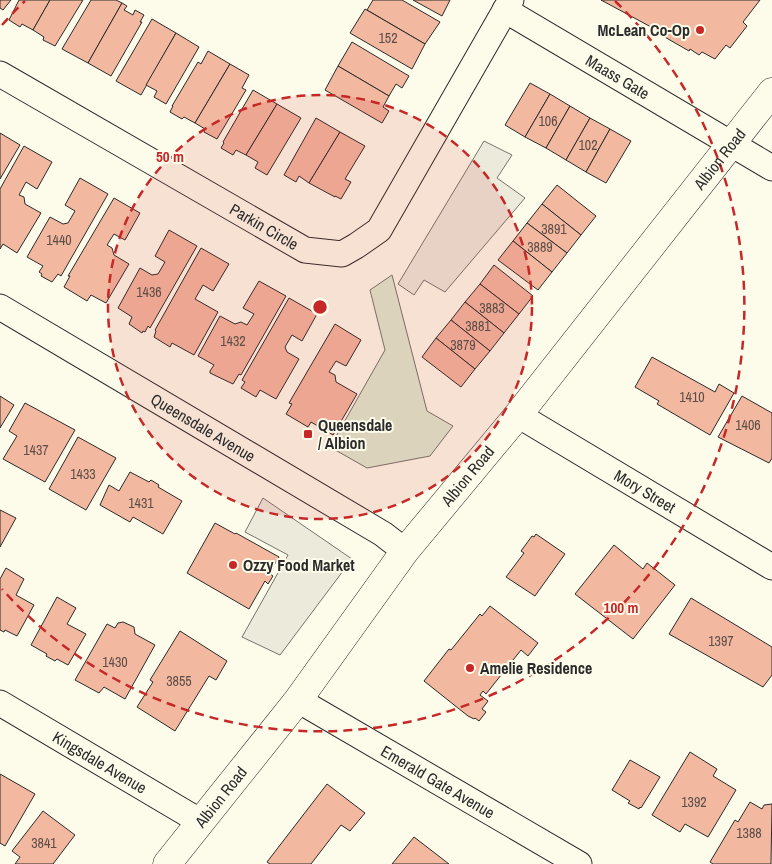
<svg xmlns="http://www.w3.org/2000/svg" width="772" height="864" viewBox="0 0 772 864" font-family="'Archivo Narrow',sans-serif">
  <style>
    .green { fill: #deebd1; stroke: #74746e }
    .parking { fill: #eceadb; stroke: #74746e }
    .building { fill: #f2b8a0; stroke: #2b2b2b }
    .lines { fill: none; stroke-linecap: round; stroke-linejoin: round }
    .minor-casing { stroke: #2b2b2b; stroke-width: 27 }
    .tertiary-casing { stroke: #2b2b2b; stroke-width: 29 }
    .minor { stroke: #fdfbea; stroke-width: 25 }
    .tertiary { stroke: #fdfbea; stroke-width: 28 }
    .ring { fill: none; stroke: #c62828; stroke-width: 2.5; stroke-dasharray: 9 6 }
    .poi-dot { fill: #c62828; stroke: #fdfbea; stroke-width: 2 }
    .labels { text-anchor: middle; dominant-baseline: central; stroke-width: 4; stroke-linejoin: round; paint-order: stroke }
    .number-label { font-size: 14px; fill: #5d4e48 }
    .poi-label { font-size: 16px; font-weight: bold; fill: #2b2b2b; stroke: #fdfbea; text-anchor: start }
    .street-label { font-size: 16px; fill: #2b2b2b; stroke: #fdfbea }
    .centre { fill: #c62828; stroke: #fdfbea; stroke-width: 2.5 }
    .ring-label { font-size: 15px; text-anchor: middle; font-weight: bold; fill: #c62828; stroke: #fdfbea; stroke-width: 4; stroke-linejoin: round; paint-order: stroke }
  </style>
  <rect width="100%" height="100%" fill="#fdfbea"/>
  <polygon class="green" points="392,275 427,411 453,426 430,456 367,468 330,447 385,350 370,290"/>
  <g class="parking">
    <polygon points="484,141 512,155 497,178 525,198 445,292 424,280 414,295 398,284"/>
    <polygon points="263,498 352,559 280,655 242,637 288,555 245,532"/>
  </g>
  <g class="building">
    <polygon points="0,0 11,0 3,10 0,8"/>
    <polygon points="19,0 50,0 33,30 22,24 20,27 9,20"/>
    <polygon points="50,0 83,0 55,46 43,40 44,37 33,30"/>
    <polygon points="91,0 116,0 122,3 88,63 62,49"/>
    <polygon points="373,0 402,0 440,22 425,44 367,10"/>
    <polygon points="413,0 450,0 442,16"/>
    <polygon points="601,0 760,0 743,22 747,26 730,48 726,45 715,59 702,52 699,55 690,49 689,51 663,36 664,34"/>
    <polygon points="122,3 127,6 124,10 133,15 135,10 144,15 140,22 142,22 111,76 88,63"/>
    <polygon points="365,9 425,44 412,69 350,33"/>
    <polygon points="152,19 176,33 141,95 116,81"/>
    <polygon points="176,33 199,47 166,104 154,97 157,91 146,85"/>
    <polygon points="352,42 409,76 402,88 396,84 389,96 338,66"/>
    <polygon points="208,51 230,64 195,123 184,117 182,119 170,112 173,106 172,106 198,62 201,64"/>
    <polygon points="230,64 249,75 242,88 246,90 217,139 204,132 205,129 195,123"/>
    <polygon points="338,66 389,96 383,107 389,111 382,123 325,90"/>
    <polygon points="530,83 550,94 525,137 505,125"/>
    <polygon points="253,90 277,104 246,155 236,150 233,155 221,148 224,143 223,142"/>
    <polygon points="550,94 570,106 546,148 525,137"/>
    <polygon points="277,104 301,118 267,175 255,168 258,162 246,155"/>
    <polygon points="570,106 590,118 566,160 546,148"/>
    <polygon points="316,118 340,132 309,183 299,176 296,182 284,175"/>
    <polygon points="590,118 610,129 586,172 566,160"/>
    <polygon points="610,129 631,141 606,183 586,172"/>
    <polygon points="340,132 365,146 345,179 351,182 341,199 335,196 335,197 309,183"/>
    <polygon points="0,133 20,145 0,179"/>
    <polygon points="24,146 52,162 37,189 26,182 19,195 24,197 25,204 41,213 17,253 3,244 0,249 0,189"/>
    <polygon points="80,178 108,194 61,276 58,274 52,282 41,276 42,274 39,272 43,266 27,257 50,217 63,224 68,223 75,211 65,205"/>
    <polygon points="557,185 596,216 581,235 542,204"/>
    <polygon points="114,198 140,213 125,240 114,234 107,245 112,248 114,255 129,264 106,303 91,295 87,301 64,287 70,276 68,276"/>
    <polygon points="542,204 581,235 567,253 527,223"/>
    <polygon points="527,223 567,253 552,272 513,241"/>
    <polygon points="169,230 197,246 150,328 148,326 145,332 143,331 142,333 129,324 132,317 118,308 140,268 152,275 158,274 165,262 155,256"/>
    <polygon points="513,241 552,272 538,290 498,260"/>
    <polygon points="201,248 229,264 213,291 203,285 195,299 218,312 194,355 172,343 170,347 154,337 156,331 155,330"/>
    <polygon points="494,265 533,296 519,314 480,284"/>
    <polygon points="259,281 286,296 241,375 239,374 233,384 210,373 210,371 214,365 198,356 220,316 235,324 241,322 247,325 254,314 243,308"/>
    <polygon points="480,284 519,314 504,333 465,302"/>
    <polygon points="289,298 317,314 302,341 292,335 285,347 287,352 299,359 276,399 260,390 256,397 241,388 245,382 242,380"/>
    <polygon points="465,302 504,333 490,351 451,320"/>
    <polygon points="451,320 490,351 475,369 436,338"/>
    <polygon points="335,324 361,340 346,366 336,361 329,372 335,375 336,382 357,394 333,435 311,422 308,427 286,414 292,404 289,403"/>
    <polygon points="436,338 475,369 461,387 422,357"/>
    <polygon points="652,357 715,392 719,384 734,393 710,435 657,404 659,401 635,387"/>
    <polygon points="0,396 14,405 0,428"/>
    <polygon points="742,396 772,413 772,458 769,463 718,437"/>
    <polygon points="25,403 75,430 45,482 3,459 17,436 9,431"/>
    <polygon points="78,437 116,458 86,510 49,489"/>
    <polygon points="130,472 149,482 151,480 159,485 158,487 182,501 163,534 133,517 130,522 100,505 109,485 119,491"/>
    <polygon points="0,510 16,518 0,547"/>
    <polygon points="215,523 235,534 236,533 279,557 269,573 273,576 268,584 265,581 249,609 187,573"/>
    <polygon points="536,534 565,554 535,596 506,577 524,553 521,551 532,536 534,537"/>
    <polygon points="614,545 643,569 647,563 675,585 633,639 575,594"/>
    <polygon points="6,568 24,579 16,595 34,605 17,636 5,630 4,632 0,630 0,579"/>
    <polygon points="57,597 76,608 67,624 86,634 68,665 57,659 55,661 46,656 47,654 31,645"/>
    <polygon points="691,598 772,647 772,675 763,687 669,634"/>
    <polygon points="490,606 538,643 528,656 521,650 486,694 483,691 480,695 488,701 482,709 486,712 479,721 475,718 474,719 468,716 424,681 449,649 451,650 480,614 482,616"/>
    <polygon points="123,622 134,627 135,634 155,645 125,699 104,687 99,693 75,680 107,624 115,628 118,623"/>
    <polygon points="180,631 227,661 216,680 209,676 175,731 137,707 153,682 150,680"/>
    <polygon points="690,752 717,769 713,776 736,790 708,837 685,824 680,832 652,815"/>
    <polygon points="630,760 660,777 641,808 640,807 639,809 628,803 630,801 612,790"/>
    <polygon points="0,774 35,794 5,846 0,843"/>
    <polygon points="327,784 365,813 350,831 341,825 311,864 270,864 267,862"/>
    <polygon points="750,802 762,809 764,805 772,804 771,864 713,864 710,862 735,820 738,822"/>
    <polygon points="43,811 75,835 53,864 15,864 20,857 12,851"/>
    <polygon points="414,837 449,864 392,864"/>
  </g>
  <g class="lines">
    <g class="minor-casing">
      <g id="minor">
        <path id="s1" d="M 505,10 L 772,168"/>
        <path id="s2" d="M 0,74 L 305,250 L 342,254 L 356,246 L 379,230 L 511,0"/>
        <path id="s3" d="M 0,307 L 383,534 L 405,551"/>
        <path id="s4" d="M 518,415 L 772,567"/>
        <path id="s5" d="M 298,700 L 579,864"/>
        <path id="s6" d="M 0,703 L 201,822"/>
      </g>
    </g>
    <g class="tertiary-casing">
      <g id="tertiary">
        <path id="s7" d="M 167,864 L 298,700 L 405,551 L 518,415 L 772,92"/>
      </g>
    </g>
    <use href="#minor" class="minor"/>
    <use href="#tertiary" class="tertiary"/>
  </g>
  <circle cx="320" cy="307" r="212" fill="#c62828" fill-opacity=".12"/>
  <g class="ring">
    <circle cx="320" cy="307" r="212"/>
    <path d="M2 25A425 425 0 0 1 25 1M615 1A425 425 0 1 1 2 589"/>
  </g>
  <g class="poi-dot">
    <circle cx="700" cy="30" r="5"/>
    <rect x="303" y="429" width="10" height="10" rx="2.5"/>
    <circle cx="233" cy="565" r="5"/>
    <circle cx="470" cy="668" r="5"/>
  </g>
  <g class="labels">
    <g class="number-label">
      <text x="388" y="38">152</text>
      <text x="548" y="121">106</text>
      <text x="588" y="145">102</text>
      <text x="554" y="229">3891</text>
      <text x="59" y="240">1440</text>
      <text x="540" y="247">3889</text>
      <text x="149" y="292">1436</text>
      <text x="492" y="308">3883</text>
      <text x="478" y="326">3881</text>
      <text x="233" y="341">1432</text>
      <text x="463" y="345">3879</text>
      <text x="692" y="397">1410</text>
      <text x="748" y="425">1406</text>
      <text x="36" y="450">1437</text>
      <text x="83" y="474">1433</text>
      <text x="141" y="503">1431</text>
      <text x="721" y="641">1397</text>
      <text x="115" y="662">1430</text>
      <text x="179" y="681">3855</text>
      <text x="694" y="802">1392</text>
      <text x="749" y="833">1388</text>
      <text x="44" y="843">3841</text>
    </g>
    <g class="poi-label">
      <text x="690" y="30" text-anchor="end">McLean Co-Op</text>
      <text x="318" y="425">Queensdale<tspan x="318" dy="18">/ Albion</tspan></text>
      <text x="243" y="565">Ozzy Food Market</text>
      <text x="480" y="668">Amelie Residence</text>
    </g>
    <g class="street-label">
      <text stroke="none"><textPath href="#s1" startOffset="131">Maass Gate</textPath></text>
      <text stroke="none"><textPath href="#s7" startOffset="896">Albion Road</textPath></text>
      <text stroke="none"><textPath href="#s2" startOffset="305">Parkin Circle</textPath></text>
      <text stroke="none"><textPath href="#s3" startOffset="236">Queensdale Avenue</textPath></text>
      <text stroke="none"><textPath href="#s7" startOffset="491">Albion Road</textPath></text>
      <text stroke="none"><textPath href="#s4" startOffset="148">Mory Street</textPath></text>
      <text stroke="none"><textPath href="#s6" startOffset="116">Kingsdale Avenue</textPath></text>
      <text stroke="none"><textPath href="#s5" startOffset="162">Emerald Gate Avenue</textPath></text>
      <text stroke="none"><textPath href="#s7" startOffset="86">Albion Road</textPath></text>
    </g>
  </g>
  <circle cx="320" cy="307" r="8" class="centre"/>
  <g class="ring-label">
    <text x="170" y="162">50 m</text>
    <text x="621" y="613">100 m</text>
  </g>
</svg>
